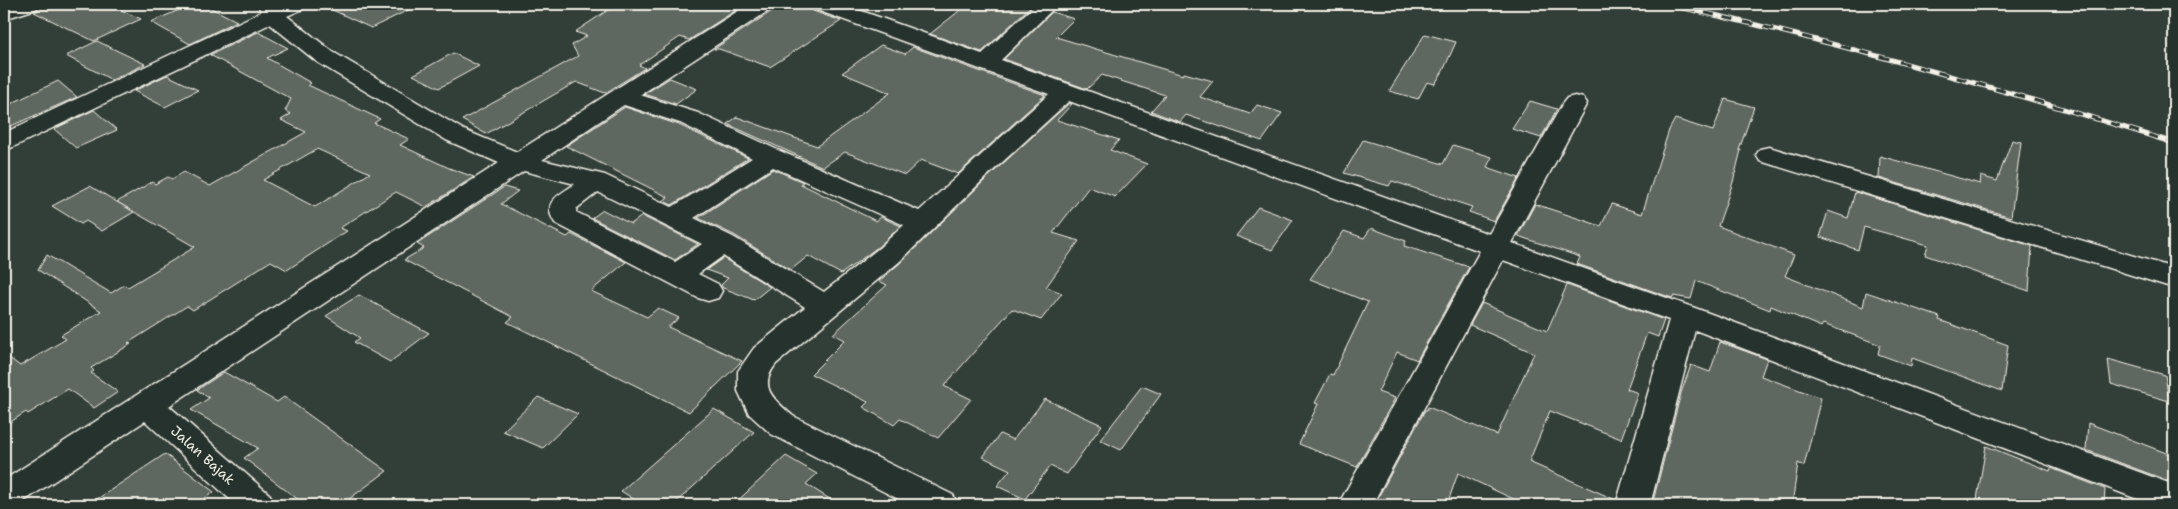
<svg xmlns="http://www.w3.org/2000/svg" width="2178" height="509" viewBox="0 0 2178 509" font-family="'Shantell Sans',sans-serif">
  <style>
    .building { fill: #5f6861; stroke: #f4f1e8; fill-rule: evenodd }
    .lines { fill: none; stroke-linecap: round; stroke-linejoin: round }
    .minor-casing { stroke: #f4f1e8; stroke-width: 3 }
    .minor { fill: #26332d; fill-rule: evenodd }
    .rail-casing { stroke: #f4f1e8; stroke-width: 5 }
    .rail { stroke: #26332d; stroke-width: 3; stroke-dasharray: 10; stroke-linecap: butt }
    .labels { text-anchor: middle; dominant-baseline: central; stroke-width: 4; stroke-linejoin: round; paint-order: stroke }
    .street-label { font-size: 14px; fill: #f4f1e8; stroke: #26332d }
  </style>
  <rect width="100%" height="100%" fill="#323e38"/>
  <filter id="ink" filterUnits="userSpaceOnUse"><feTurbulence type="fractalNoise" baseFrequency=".02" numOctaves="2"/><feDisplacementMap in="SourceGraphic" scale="10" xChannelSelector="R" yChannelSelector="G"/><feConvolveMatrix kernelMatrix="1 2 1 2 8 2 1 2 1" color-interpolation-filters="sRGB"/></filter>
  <g filter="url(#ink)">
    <g class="building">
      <polygon points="41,4 108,4 141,19 94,41 34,12 38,10"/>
      <polygon points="193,4 203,4 237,21 190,44 151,22"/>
      <polygon points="320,4 421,4 371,28"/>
      <polygon points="617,4 746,4 689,40 680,37 639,65 645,68 605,93 576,82 486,134 462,120 578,56 572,45 587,36 575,32"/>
      <polygon points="775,4 810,4 813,11 841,21 770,67 719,49 714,49 772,11"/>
      <polygon points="968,4 998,4 1010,8 1015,4 1031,6 982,52 930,34"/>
      <polygon points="1052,12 1074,19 1056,37 1183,75 1184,73 1213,81 1200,97 1250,114 1257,105 1282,113 1262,141 1186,115 1180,122 1151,111 1165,95 1102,75 1087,89 1004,59"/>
      <path d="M 258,32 L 288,48 L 267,58 L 311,83 L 308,85 L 380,119 L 374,123 L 409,139 L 400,145 L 449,168 L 474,177 L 426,207 L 396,192 L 340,228 L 347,231 L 287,270 L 271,261 L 193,310 L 187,306 L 128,343 L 131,344 L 91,368 L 94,371 L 91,373 L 118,392 L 94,408 L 68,389 L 28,414 L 26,412 L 4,426 L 4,354 L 20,366 L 66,339 L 61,335 L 101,311 L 38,270 L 47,255 L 111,293 L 124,285 L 128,287 L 195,247 L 117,202 L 152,182 L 155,184 L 168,177 L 172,179 L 184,172 L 210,186 L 306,132 L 281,120 L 291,114 L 285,111 L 291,99 L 210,55 ZM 317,149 L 370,173 L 315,207 L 263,180 Z"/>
      <polygon points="1425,34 1456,42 1443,71 1435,84 1427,82 1418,99 1389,91"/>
      <polygon points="97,41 145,64 112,80 66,56"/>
      <polygon points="881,45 905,54 913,47 1045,95 958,174 921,160 905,175 845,152 823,167 727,124 737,117 817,146 890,93 842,73"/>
      <polygon points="453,53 479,66 439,88 413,75"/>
      <polygon points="167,75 198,90 165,107 134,91"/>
      <polygon points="670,78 697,89 676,104 644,94"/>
      <polygon points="58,81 77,97 4,129 4,107"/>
      <polygon points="1725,99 1754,107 1739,150 1741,150 1733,182 1718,226 1794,255 1785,276 1863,307 1866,292 1940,317 1939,320 2008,345 2002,391 1912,358 1911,366 1878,354 1880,345 1867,340 1823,324 1821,327 1771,306 1770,310 1696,281 1691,299 1673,296 1672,298 1577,264 1580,257 1518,236 1535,204 1601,226 1612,204 1642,214 1669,130 1675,119 1713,131"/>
      <polygon points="1530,101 1557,109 1541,138 1512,129"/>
      <polygon points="1069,103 1072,104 1057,120 1119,140 1110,150 1147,164 1115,197 1089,187 1053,233 1079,241 1046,287 1062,293 1041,320 1012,309 944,386 971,399 938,438 900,419 894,425 863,407 868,402 811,374 845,340 833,334 887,285 879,281 900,263 987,178"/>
      <polygon points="625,107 679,125 748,158 672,205 663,201 668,197 566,146"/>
      <polygon points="94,110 117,130 76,148 54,129"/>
      <polygon points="1363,140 1443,164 1453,145 1492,157 1487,167 1519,178 1494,221 1469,212 1472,207 1392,181 1389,186 1344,173"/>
      <polygon points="2012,140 2021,142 2011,217 1879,178 1880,156 1980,184 1981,176 1997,181"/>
      <polygon points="773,169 803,182 801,184 876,221 881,217 901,226 878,247 841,274 808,256 791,270 734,235 698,218"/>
      <polygon points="90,186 134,212 102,231 86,221 81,224 52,206"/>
      <polygon points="504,187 518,191 501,204 567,237 571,234 626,262 591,291 647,317 658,308 679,318 668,327 742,361 689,412 507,322 513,317 404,260 424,248 417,244"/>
      <polygon points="1855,192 2032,246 2029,291 1925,255 1928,245 1864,227 1858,250 1820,237 1828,211 1848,218"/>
      <polygon points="1258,207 1293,220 1272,250 1236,236"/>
      <polygon points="603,210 631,224 642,216 698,244 675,260 592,218"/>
      <polygon points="1371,228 1406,241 1404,246 1469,267 1417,360 1397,352 1378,392 1395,398 1357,467 1299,444 1318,404 1315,403 1330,374 1333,375 1368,302 1310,279 1344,231 1364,238"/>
      <polygon points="723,258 770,287 754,300 723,288 721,285 728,278 706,270"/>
      <polygon points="1567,285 1664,320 1658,337 1647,333 1627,389 1638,393 1621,439 1550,411 1529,462 1616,500 1614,505 1526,505 1458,473 1447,505 1374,505 1425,410 1427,410 1428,407 1497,435 1534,353 1470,325 1482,303 1547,331"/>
      <polygon points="359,295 429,333 390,362 354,342 360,338 326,316"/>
      <polygon points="1720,342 1767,359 1761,376 1821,398 1804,466 1798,463 1792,505 1652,505 1681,393 1691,365 1710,372"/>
      <polygon points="2108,359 2165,375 2169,401 2111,384"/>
      <polygon points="224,372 277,402 284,397 387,471 341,505 305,505 244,458 258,448 191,410 209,398 197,390"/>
      <polygon points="1142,386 1161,394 1121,450 1100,440"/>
      <polygon points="538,397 578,414 543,448 503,431"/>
      <polygon points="1045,399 1102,425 1067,474 1050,466 1025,499 997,486 1010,470 983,457 1000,434 1013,440"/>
      <polygon points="714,409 754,432 673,505 643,505 621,491"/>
      <polygon points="2088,423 2174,456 2174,483 2086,450"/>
      <polygon points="1986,446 2050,471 2051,468 2105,489 2104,505 1976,505"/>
      <polygon points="165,454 214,492 195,505 88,505"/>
      <polygon points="786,456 817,474 806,484 839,505 733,505"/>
    </g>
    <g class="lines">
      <g class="minor-casing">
        <g id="minor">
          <polygon points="9,4 39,4 36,9 4,19 4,6"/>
          <path d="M 258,4 L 305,4 L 303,9 L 287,16 L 333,52 L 464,130 L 517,152 L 749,4 L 773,4 L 771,9 L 640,95 L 698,113 L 780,151 L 919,211 L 1049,94 L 814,9 L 812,4 L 842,4 L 982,54 L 1036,4 L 1058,4 L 1001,60 L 1489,234 L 1563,103 L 1567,98 L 1575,96 L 1583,98 L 1587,103 L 1512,243 L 1695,308 L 2174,485 L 2174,505 L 2153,505 L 1695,330 L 1650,505 L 1616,505 L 1669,320 L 1503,260 L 1372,505 L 1338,505 L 1480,251 L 1069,101 L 986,177 L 899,262 L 776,364 C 757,388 775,400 793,416 L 953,495 L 958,505 L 910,505 L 771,434 L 749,414 L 738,391 L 738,371 L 754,348 L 805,307 L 723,256 L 698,274 L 718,284 L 722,291 L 718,298 L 708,301 L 698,298 L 555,223 C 541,202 559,195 575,184 L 524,171 L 169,406 L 270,495 L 275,505 L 236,505 L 145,421 L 18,505 L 4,505 L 4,480 L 499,163 L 446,140 L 317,62 L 270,24 L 13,147 L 4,150 L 4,133 L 261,12 ZM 624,105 L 680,123 L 752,158 L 672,207 L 605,175 L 542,160 ZM 773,167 L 904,225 L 879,248 L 824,292 L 733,237 L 694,218 ZM 598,192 L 702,244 L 675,262 L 576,212 L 576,209 Z"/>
          <polygon points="1769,147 2174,268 2174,288 1760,161 1756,155 1760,149"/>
        </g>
      </g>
      <use href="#minor" class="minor"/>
      <g class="rail-casing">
        <path id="rail" d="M 1666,4 C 1838,42 2006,90 2174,143"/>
      </g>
      <use href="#rail" class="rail"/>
    </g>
  </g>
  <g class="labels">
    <g class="street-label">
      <text transform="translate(203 455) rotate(42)">Jalan Bajak</text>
    </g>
  </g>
  <rect width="2178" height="509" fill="none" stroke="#26332d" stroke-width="20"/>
  <rect x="10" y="10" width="2158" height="489" fill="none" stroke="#f4f1e8" stroke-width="2" filter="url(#ink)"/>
</svg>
